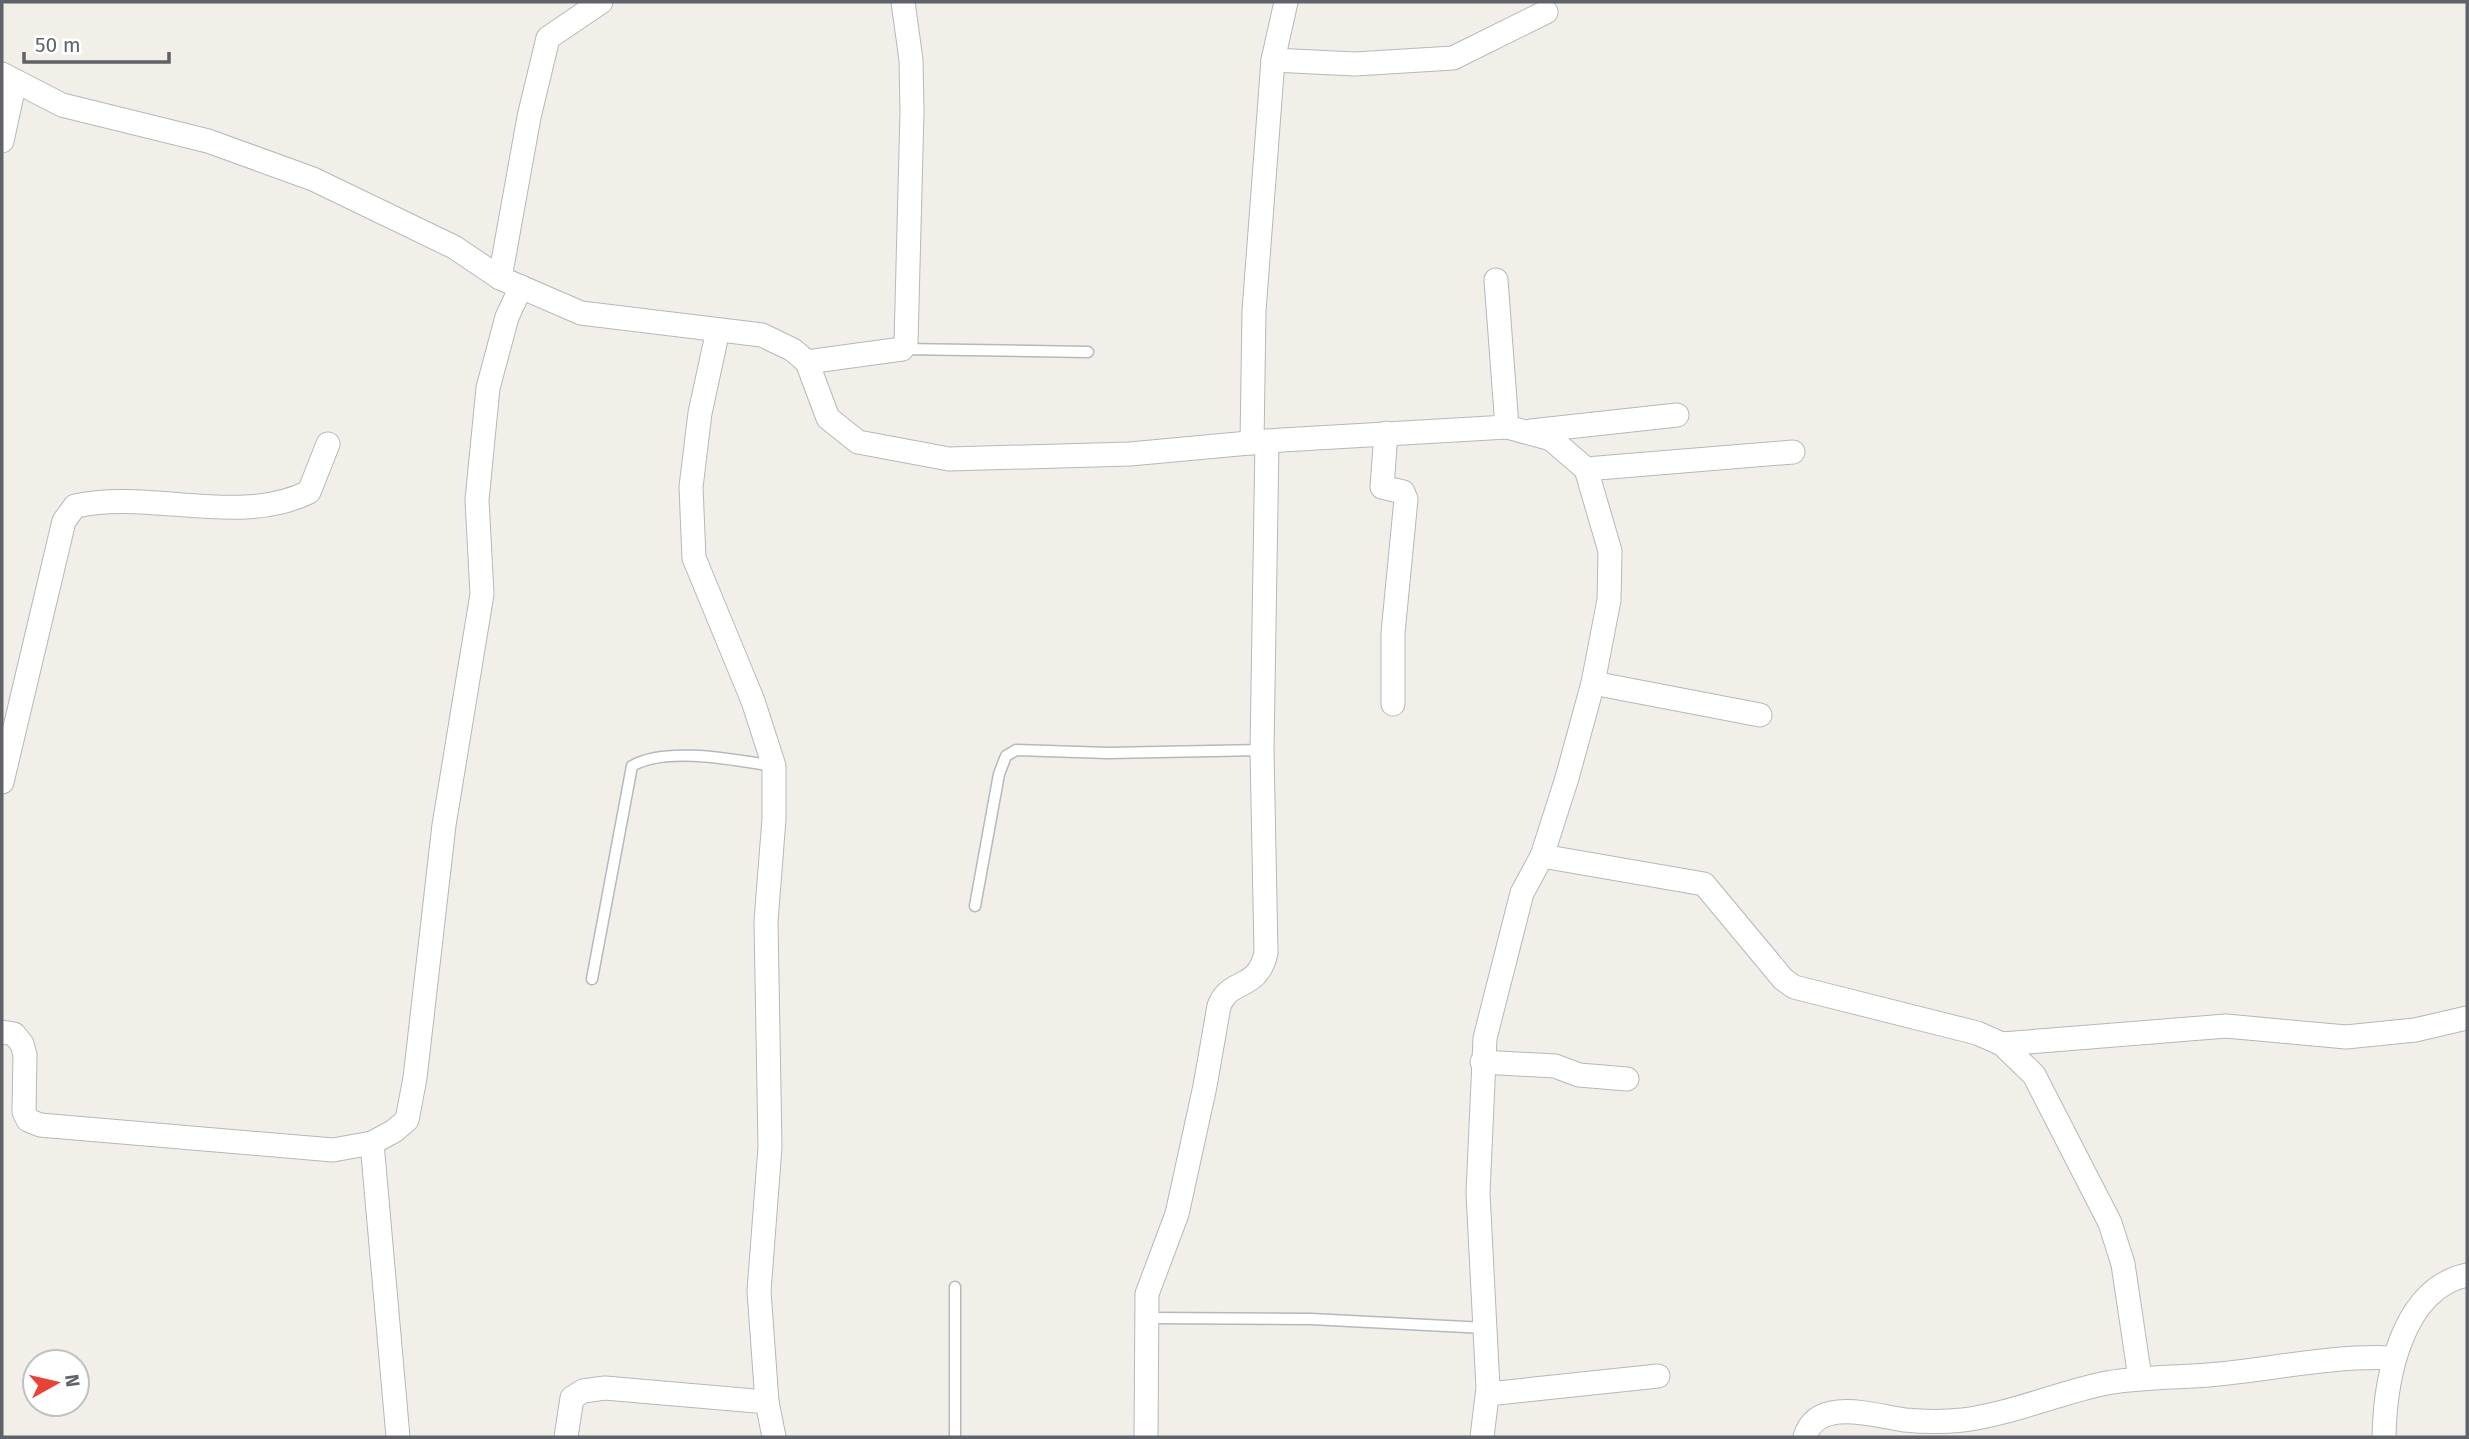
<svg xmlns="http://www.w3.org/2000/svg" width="2469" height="1439" viewBox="0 0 2469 1439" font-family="'Fira Sans',sans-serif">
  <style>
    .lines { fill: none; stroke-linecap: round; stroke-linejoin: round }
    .lane-casing { stroke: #b5b8bc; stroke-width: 13 }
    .street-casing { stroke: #b5b8bc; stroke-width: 25 }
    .lane { stroke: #fff; stroke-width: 10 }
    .street { stroke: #fff; stroke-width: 23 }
  </style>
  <rect width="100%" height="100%" fill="#f1efe8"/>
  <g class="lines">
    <g class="lane-casing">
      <g id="lane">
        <polyline points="902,349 1088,352"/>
        <polyline points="975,906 999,774 1006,756 1016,750 1108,753 1262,750"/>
        <path d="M 592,979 L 632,766 C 666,746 735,760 774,766"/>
        <polyline points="1147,1318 1311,1319 1485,1328"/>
        <polyline points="955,1437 955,1287"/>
      </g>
    </g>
    <g class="street-casing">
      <g id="street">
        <polyline points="1273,60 1355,64 1453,58 1546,12"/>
        <polyline points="2,74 62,105 208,141 313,179 454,247 500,278 581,313 762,335 793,350 807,362 828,418 858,442 949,459 1130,454 1282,440 1507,427 1551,439 1586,469 1610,551 1609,600 1593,683 1567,778 1542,856 1522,893 1485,1038 1478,1193 1488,1388 1482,1437"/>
        <polyline points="2,141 15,81"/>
        <polyline points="500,278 529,117 548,38 601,2"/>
        <polyline points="1496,280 1507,427"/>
        <polyline points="718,330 700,413 691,487 694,558 753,701 774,766 774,819 766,921 770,1147 759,1291 767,1402 774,1437"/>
        <polyline points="807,362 902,349 906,343 912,112 911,60 903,2"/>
        <polyline points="1531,431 1677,415"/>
        <polyline points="1386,433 1382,487 1403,492 1406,499 1393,633 1393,704"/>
        <polyline points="1252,443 1254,311 1273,60 1286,2"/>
        <polyline points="1586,469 1793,452"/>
        <polyline points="1593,683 1760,715"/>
        <path d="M 2,782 L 64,521 L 75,506 C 150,489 238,527 309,492 L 328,444"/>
        <polyline points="1542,856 1704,884 1783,979 1794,987 1977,1033 2002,1044 2034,1075 2110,1223 2123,1264 2140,1378"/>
        <polyline points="2,1032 14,1034 22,1044 25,1055 24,1112 28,1120 40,1125 333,1150 372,1143 394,1131 407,1120 415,1078 444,825 482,594 477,500 488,388 507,317 521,287"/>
        <polyline points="2002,1044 2226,1026 2346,1037 2415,1030 2467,1018"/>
        <polyline points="1482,1062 1555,1066 1579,1075 1627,1079"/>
        <polyline points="372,1143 398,1437"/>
        <polyline points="1488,1394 1658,1376"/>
        <polyline points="566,1437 572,1398 583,1391 605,1388 767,1402"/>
        <path d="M 1146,1437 L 1147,1294 L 1177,1214 L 1205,1086 L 1219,1006 C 1230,977 1257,992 1266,953 L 1262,750 L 1267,441"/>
        <path d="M 1805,1437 C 1817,1396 1875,1416 1905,1420 C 1924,1422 1944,1422 1963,1420 C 2010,1414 2056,1394 2102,1384 C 2137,1377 2172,1378 2208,1375 C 2270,1370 2330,1355 2393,1358"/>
        <path d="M 2384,1437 C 2385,1380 2401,1289 2467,1275"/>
      </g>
    </g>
    <use href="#lane" class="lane"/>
    <use href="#street" class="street"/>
  </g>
  <rect width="2469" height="1439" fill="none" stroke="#5f6368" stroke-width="7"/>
  <g transform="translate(56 1383) rotate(82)"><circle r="33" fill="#ffffff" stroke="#bfc1c3" stroke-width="2"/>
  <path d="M0-5L12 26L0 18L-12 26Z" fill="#ea4335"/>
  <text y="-10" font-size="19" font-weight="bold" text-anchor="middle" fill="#5f6368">N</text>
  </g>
  <path d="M24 52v10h145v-10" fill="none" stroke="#5f6368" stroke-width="3.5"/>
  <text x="35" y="52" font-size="21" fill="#5f6368" stroke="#ffffff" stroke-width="5" paint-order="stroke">50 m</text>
</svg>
